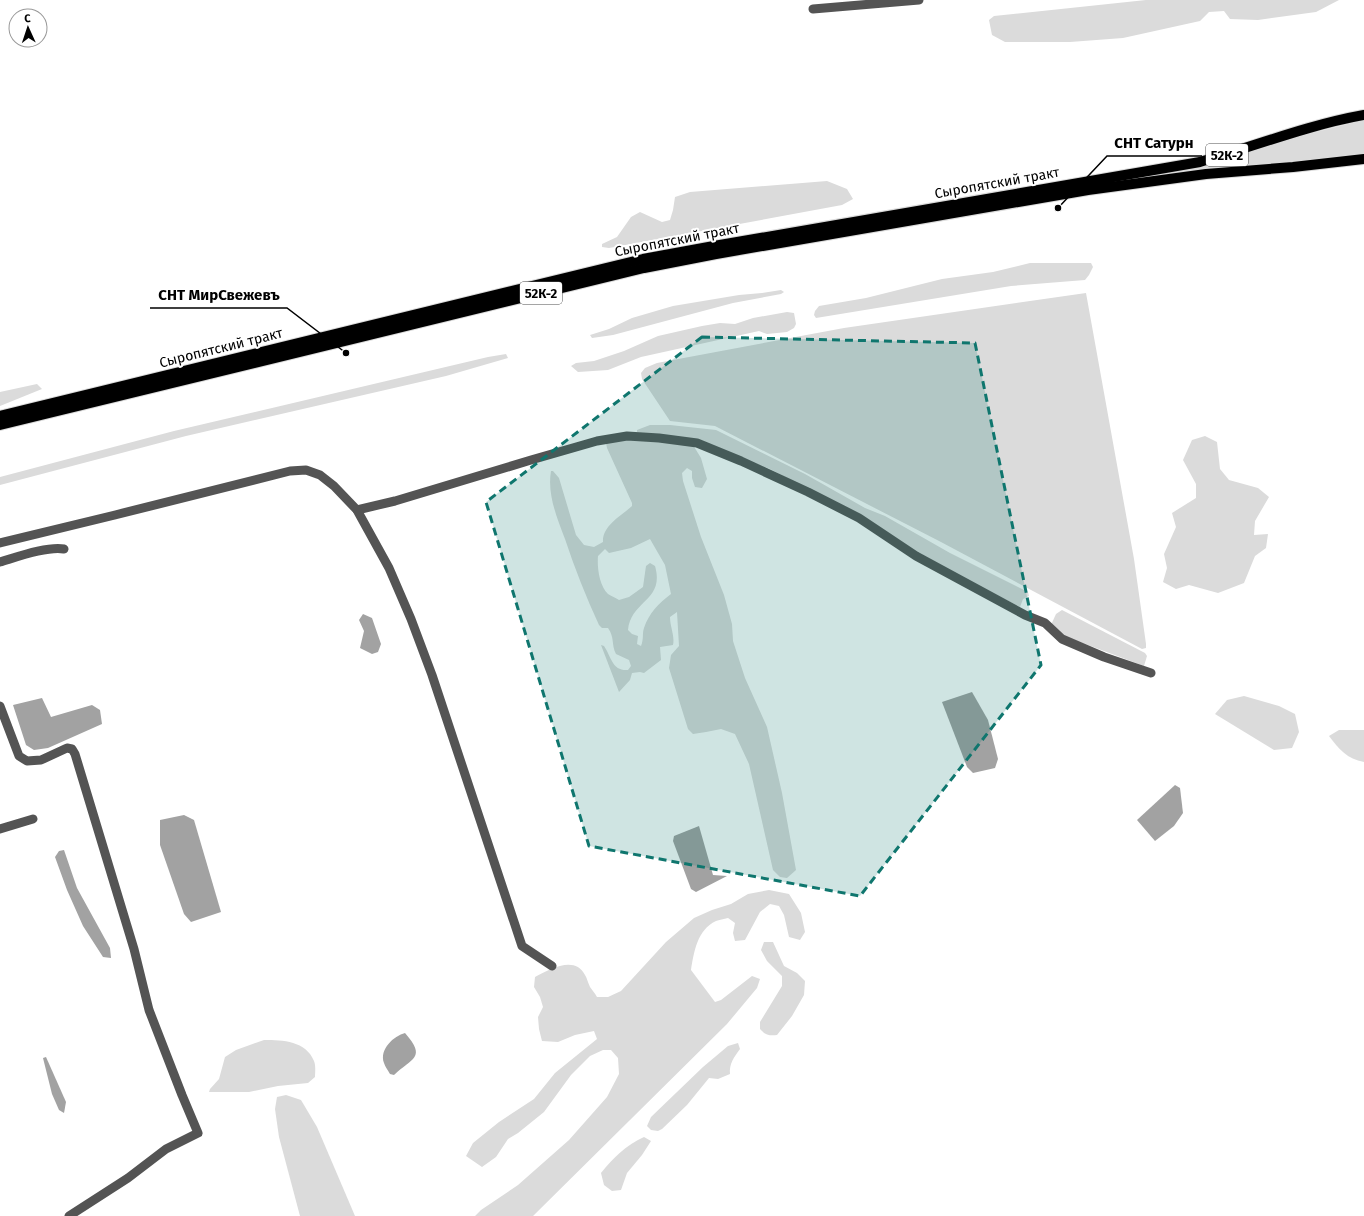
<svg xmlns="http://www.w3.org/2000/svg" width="1364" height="1216" viewBox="0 0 1364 1216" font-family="'Fira Sans',sans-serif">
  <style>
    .green { fill: #dbdbdb; fill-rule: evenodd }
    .water { fill: #a2a2a2 }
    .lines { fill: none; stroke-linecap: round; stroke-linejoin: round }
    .major-casing { stroke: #dbdbdb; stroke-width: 12 }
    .minor { stroke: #545454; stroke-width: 9 }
    .major { stroke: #000; stroke-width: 10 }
    .marked { fill: #0f766e; fill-opacity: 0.2; stroke: #0f766e; stroke-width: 3; stroke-dasharray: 8 5; stroke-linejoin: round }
    .labels { text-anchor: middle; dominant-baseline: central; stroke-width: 4; stroke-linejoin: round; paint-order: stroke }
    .shield { fill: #fff; stroke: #4c4c4c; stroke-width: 1 }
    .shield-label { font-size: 13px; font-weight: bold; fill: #000 }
    .street-label { font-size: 14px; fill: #000; stroke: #fff }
    .leader { fill: none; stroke: #000; stroke-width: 1.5 }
    .callout-dot { fill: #000; stroke: #fff; stroke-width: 1.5 }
    .callout-label { font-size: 15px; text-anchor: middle; font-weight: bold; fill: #000; stroke: #fff; stroke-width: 4; stroke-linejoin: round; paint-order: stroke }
  </style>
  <rect width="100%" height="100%" fill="#fff"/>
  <g class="green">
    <polygon points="1146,0 1339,0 1316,12 1258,20 1230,19 1224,11 1209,12 1200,21 1123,38 1070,42 1005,42 992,35 989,20 994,16"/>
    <polygon points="1364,120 1364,155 1301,162 1160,173 1288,139"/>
    <polygon points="827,181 847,189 853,199 842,205 609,248 602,247 602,244 617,237 631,217 640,212 662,222 670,220 673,210 675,197 690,192"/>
    <polygon points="1030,263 1091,263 1093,267 1089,275 1085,280 1011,286 816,318 814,315 815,311 819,306 866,298 942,279 993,272"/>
    <polygon points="781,290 784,292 781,294 733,303 613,335 592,338 590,335 609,329 632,318 673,306 739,295 762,293"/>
    <polygon points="1086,293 1134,559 1146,644 1146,648 1142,649 941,542 715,426 670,421 642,379 641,373 645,368 657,363 844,328"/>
    <polygon points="787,312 794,313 796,324 794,328 787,332 767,334 759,331 641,357 608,370 578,372 571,366 576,363 594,361 624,351 658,336 702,326 720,323 735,324 753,318"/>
    <polygon points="506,354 508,358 446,376 186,436 0,485 0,477 174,431 488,357"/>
    <polygon points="37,384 42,389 0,406 0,392"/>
    <polygon points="650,425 670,425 716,430 805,474 865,508 885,516 950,553 1028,592 1029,596 1023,599 1020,607 917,554 828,499 770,469 709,445 640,434 637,432 637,430"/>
    <polygon points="1205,436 1217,442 1220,469 1229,480 1258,488 1269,497 1255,521 1254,535 1268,534 1266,548 1255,556 1244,583 1218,593 1189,585 1176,589 1163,582 1167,568 1164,554 1176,527 1172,513 1196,498 1196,484 1183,460 1192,440"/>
    <path d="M 615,440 L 635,440 L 693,445 L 701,458 L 707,479 L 702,488 L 695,487 L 692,478 L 692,471 L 687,468 L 682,473 L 683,481 L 701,537 L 724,595 L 732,624 L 733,641 L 745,678 L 767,727 L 782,793 L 796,870 L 787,878 L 780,877 L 773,870 L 749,764 L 735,734 L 721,729 L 706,732 L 693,734 L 688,729 L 669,668 L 671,655 L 679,646 L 677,612 L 670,617 C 670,627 675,636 673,645 L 660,647 L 661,660 L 644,673 L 640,672 L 632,673 L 630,680 L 619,692 L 601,645 L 604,646 C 612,658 612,671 628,670 L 631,666 L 629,660 L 616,654 C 611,644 615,638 608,628 L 602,628 L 599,625 C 586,597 575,569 565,539 C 557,518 547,494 551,471 L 553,471 L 559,478 L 576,535 L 584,545 L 594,547 L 603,542 C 602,526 621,516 632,506 L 632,503 L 607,448 L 606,443 ZM 650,539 L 665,565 L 671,594 C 659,603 649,613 644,628 C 642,634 644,639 641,646 L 637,644 L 638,636 L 632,634 L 628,630 C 631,600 665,601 655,566 L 650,563 L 646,566 L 643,587 L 629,597 L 619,600 C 616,598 611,596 608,594 C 599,585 597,567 598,556 L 605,549 L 609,553 L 631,548 Z"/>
    <polygon points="1062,610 1145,653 1147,656 1144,666 1064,636 1051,625 1056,614"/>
    <polygon points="1244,696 1279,706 1295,714 1299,732 1292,748 1274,750 1215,714 1227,700"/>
    <path d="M 1339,730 L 1364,730 L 1364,762 C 1347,759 1339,749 1329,736 Z"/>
    <path d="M 769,890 L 789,894 L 801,913 L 805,932 L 800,940 L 789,937 L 784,915 L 779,906 L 770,904 L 760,912 L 745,940 L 735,941 L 733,933 L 735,923 L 728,918 C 724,919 719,920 716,921 C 697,930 694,952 691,970 L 715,1002 L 721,1000 L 752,976 L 760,979 L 757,988 L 727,1024 L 533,1216 L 475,1216 L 481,1210 L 518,1185 L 569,1140 L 607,1097 L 619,1074 L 618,1058 L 611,1050 L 603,1050 L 590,1056 L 571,1075 L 544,1112 L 518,1133 L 508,1139 L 496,1157 L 482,1167 L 466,1156 L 473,1143 L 499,1122 L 534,1099 L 555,1073 L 597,1039 L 594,1031 L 575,1035 L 558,1042 L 542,1041 L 539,1029 L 538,1017 L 543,1007 L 540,997 L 534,987 L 535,977 C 550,969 575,955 585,975 C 587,978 588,983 590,987 C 592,990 595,993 597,997 L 608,997 L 621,991 L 666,942 L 694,918 L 712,910 L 731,904 L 748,894 Z"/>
    <path d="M 764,942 L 773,942 L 784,966 L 797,973 L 805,981 L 804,995 L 792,1016 L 777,1035 C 770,1036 765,1035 760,1029 L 760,1022 L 782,986 L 782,976 L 767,961 L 761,950 Z"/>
    <path d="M 264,1040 C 283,1040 306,1041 314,1061 C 316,1066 315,1073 315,1077 L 308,1083 L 278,1086 L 249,1092 L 209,1092 L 210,1089 L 219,1079 L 225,1057 L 236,1050 Z"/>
    <path d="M 738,1043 L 740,1049 C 734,1057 729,1064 730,1074 L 718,1079 L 709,1078 L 687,1105 L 662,1129 L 658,1131 L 651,1130 L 647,1126 L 651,1117 L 703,1067 L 728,1046 Z"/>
    <polygon points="286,1095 301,1100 317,1127 355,1216 300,1216 279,1137 275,1109 277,1097"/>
    <path d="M 644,1137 L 651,1141 L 642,1155 L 627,1173 L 621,1190 L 612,1191 L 604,1185 L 601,1173 C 613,1158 626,1145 644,1137 Z"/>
  </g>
  <g class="water">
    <polygon points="363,614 372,618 381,644 378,652 372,654 360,648 364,631 359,620"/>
    <polygon points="972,692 988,720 998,759 995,768 973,773 967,767 942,702"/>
    <polygon points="42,698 51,717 92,705 100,710 102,724 48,748 34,750 26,745 13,705"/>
    <polygon points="1175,785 1180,788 1183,813 1174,826 1155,841 1137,820"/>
    <polygon points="184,815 194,820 221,912 191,922 184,914 160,845 160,820"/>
    <polygon points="699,826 713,875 727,876 696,892 691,889 673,841 674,836"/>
    <polygon points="64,850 77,888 110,948 111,958 103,957 83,926 67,890 55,857 59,851"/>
    <path d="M 405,1033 C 427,1058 412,1058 394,1075 L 390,1074 C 388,1070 385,1067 384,1063 C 379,1049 394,1036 405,1033 Z"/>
    <polygon points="46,1057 66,1102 64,1113 59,1110 52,1094 43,1058"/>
  </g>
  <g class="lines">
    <g class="major-casing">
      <g id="major">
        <path d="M 0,416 L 643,259 L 714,246 L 1200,162 C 1255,146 1308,125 1364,115"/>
        <polyline points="0,425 644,268 716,254 1088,190 1206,174 1293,167 1364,159"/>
      </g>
    </g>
    <g class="minor">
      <polyline points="813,9 919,0"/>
      <polyline points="357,510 395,501 531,460 597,441 627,436 659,438 697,443 741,461 808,492 859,518 916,556 1025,615 1045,623 1062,639 1104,657 1151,673"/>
      <polyline points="0,543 115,515 290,471 306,470 320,475 334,486 357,510 389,568 411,619 432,675 522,946 552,966"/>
      <path d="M 0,562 C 17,557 48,546 64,549"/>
      <polyline points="0,706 19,756 27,761 41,760 67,748 72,749 75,754 134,949 149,1010 182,1095 198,1133 166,1149 128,1178 69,1216"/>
      <polyline points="0,829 33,819"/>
    </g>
    <use href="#major" class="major"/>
  </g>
  <path class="marked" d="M 702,337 L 975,343 L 1041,665 L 860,896 L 589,846 L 486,502 Z"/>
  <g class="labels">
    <g class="shield">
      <rect x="1206" y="144" width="42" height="22" rx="3"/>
      <rect x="520" y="282" width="42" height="22" rx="3"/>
    </g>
    <g class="shield-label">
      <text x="1227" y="155">52К-2</text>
      <text x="541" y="293">52К-2</text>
    </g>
    <g class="street-label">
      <text transform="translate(997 183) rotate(-10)">Сыропятский тракт</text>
      <text transform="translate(677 240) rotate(-11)">Сыропятский тракт</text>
      <text transform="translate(221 348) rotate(-14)">Сыропятский тракт</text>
    </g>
  </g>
  <path class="leader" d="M1058 208L1107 156H1202M346 353L287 308H150"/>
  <g class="callout-dot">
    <circle cx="1058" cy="208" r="4"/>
    <circle cx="346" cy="353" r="4"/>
  </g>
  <g class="callout-label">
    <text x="1154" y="148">СНТ Сатурн</text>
    <text x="219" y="300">СНТ МирСвежевъ</text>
  </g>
  <g transform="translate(28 28) rotate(357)"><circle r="19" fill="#ffffff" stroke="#999999"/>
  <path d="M0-3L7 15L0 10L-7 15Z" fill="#000000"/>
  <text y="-6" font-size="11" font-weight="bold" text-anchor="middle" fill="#000000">С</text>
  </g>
</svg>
